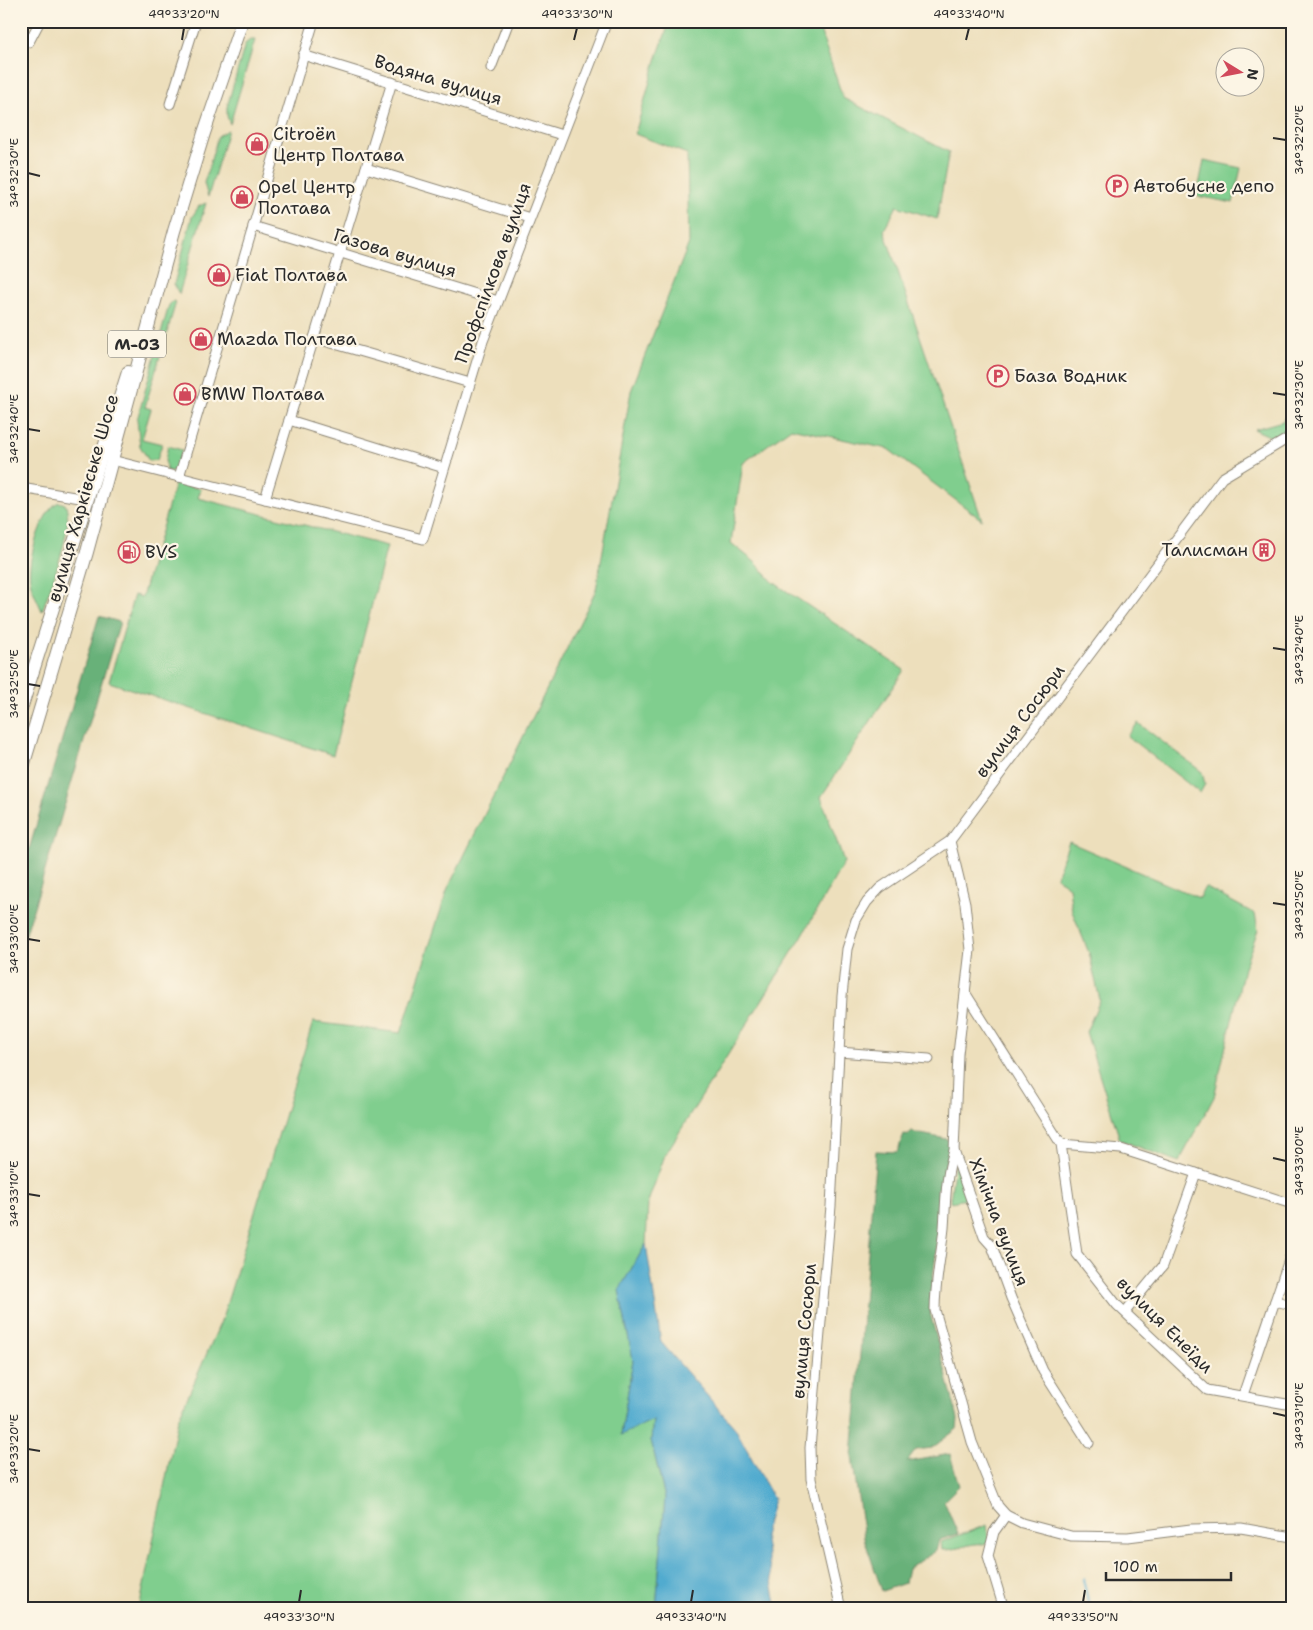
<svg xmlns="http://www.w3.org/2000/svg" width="1313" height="1630" viewBox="0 0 1313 1630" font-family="'Shantell Sans',sans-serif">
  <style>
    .green { fill: #80ce8e; stroke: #567c5c }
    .forest { fill: #68b179; stroke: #4a6e52 }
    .water { fill: #51abcf; stroke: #3e6b7d }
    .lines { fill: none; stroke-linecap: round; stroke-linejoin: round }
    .stream { stroke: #51abcf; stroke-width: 2.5 }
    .minor-casing { stroke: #8c8574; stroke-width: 11 }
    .highway-casing { stroke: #8c8574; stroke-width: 14 }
    .minor { stroke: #fff; stroke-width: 9 }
    .highway { stroke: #fff; stroke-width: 12 }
    .ticks { fill: none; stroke: #2b2b2b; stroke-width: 2 }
    .labels { text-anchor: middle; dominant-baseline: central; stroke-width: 4.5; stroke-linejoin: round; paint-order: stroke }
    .shield { fill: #fcf5e5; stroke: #6a6863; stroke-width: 1 }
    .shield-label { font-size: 16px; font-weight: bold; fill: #2b2b2b }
    .street-label { font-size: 18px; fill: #2b2b2b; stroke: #fcf5e5 }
    .poi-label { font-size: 18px; fill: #2b2b2b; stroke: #fcf5e5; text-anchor: start }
    .neatline { fill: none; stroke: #2b2b2b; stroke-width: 2 }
    .ticks-label { font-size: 12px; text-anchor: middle; fill: #2b2b2b }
  </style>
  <rect width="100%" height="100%" fill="#fcf5e5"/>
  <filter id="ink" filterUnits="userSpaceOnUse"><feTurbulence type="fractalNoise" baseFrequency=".02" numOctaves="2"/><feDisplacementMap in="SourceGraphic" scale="10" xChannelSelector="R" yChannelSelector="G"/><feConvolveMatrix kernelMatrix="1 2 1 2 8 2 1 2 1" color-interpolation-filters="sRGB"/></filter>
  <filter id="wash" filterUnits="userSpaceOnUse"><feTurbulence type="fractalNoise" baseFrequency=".0096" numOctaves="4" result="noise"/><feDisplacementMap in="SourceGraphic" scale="20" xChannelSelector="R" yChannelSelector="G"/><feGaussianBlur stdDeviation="1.12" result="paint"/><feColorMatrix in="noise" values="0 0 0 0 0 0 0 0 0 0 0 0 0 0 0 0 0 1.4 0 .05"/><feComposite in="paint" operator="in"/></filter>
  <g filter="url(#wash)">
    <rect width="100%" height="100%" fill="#eddfbc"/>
    <g class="green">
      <polygon points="670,21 820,21 819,27 843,98 949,152 937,219 897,206 884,230 982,520 888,449 791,428 743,463 731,543 756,563 773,582 904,670 821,797 844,862 801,938 665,1155 648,1202 646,1244 619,1290 633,1360 621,1434 653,1420 651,1440 665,1498 656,1609 139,1609 178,1419 222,1319 313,1022 401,1033 448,888 596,590 631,391 689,243 687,154 635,134 656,60"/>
      <polygon points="250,40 255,40 230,124 227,116 227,107 245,44"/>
      <polygon points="228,130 208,197 204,183 218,136"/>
      <polygon points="1204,160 1241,168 1233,203 1197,196"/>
      <polygon points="206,203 179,294 174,284 192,217 199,206"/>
      <polygon points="173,301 176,302 145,407 151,409 142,439 162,444 157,460 149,461 140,446 137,420 169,305"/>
      <polygon points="1292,402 1292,426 1273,438 1254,429 1283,421"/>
      <polygon points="168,446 182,450 174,471 167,471 165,460"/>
      <polygon points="175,483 201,489 198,498 387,546 333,755 109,682 134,595 142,597"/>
      <path d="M 59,502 L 65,504 C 76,523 50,588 42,611 C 38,601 31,589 30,579 C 27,561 42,509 59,502 Z"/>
      <polygon points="1138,723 1202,772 1205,784 1200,793 1127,736"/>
      <polygon points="1069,842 1199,898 1205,887 1255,914 1258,930 1244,968 1214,1097 1179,1162 1120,1140 1086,1032 1100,1000 1089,953 1072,911 1069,887 1056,877"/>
      <polygon points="955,1161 967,1199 950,1202"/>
      <path d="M 987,1525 L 989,1541 L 984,1544 C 969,1542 957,1551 942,1550 L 941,1542 Z"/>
    </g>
    <g class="forest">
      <polygon points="99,616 120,622 21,950 21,876"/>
      <polygon points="911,1132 951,1140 942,1181 940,1222 929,1309 958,1419 957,1429 932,1448 916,1450 907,1462 950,1454 959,1486 944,1501 958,1534 939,1540 936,1551 908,1569 905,1583 882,1591 864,1538 852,1456 876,1151 897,1152 904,1134 909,1135"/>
    </g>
    <polygon class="water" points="646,1244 661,1342 735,1428 774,1499 764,1536 777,1609 656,1609 665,1498 651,1440 653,1420 621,1435 633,1360 619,1290"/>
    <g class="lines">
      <polyline class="stream" points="1083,1579 1090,1609"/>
    </g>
  </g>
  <g filter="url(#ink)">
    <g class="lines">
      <g class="minor-casing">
        <g id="minor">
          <polyline points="29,42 40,21"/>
          <polyline points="303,55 562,135"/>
          <polyline points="491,68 509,21"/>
          <polyline points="170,104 196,21"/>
          <polyline points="366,168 530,218"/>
          <polyline points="253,226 498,301"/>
          <polyline points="314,338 470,383"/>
          <polyline points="289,420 444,468"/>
          <polyline points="112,460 423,539 483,341 607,21"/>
          <polyline points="179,477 314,21"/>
          <polyline points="21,488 86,499"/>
          <polyline points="265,499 392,82"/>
          <polyline points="950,841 965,903 970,950 958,1054 954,1151 984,1237 992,1246 1011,1298 1043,1371 1089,1443"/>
          <polyline points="966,994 1061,1144 1077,1254 1117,1305 1207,1390 1292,1405"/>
          <polyline points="839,1052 929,1059"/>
          <polyline points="1061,1144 1121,1149 1292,1204"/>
          <path d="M 954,1151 C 945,1177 946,1201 944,1228 C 941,1256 935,1282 935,1310 L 972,1442 L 998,1506 L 1006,1515 L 1022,1523 L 1071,1536 L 1128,1537 L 1191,1529 L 1241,1528 L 1292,1537"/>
          <polyline points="1275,1301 1292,1305"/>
          <polyline points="1125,1312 1163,1266 1196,1173"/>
          <polyline points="1243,1395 1292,1251"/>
          <polyline points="841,1609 811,1479 810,1448 831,1206 842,996 847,949 856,920 867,902 880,888 950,841 1222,478 1292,436"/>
          <polyline points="1004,1609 988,1556 994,1532 1006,1515"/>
          <polyline points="1130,1609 1131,1609"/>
        </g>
      </g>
      <g class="highway-casing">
        <g id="highway">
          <polyline points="21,709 128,372"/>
          <polyline points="21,773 87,552 174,231 204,133 242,21"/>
        </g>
      </g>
      <use href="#minor" class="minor"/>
      <use href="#highway" class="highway"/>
    </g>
  </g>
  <path class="ticks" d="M 182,40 L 184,28M 574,40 L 577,28M 966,40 L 969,28M 1273,138 L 1286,140M 28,173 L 40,176M 1273,393 L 1286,395M 28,429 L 40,431M 1273,648 L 1286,650M 28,684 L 40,686M 1273,903 L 1286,905M 28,939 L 40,941M 1273,1158 L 1286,1161M 28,1194 L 40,1196M 1273,1413 L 1286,1416M 28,1449 L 40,1451M 299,1602 L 301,1590M 691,1602 L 693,1590M 1083,1602 L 1085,1590"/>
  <defs>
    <g id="shop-ring" transform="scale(1.125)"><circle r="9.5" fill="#fcf5e5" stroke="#d1495b" stroke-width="1.5"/><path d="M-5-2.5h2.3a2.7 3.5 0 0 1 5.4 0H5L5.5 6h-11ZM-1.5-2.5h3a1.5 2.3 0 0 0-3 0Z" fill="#d1495b"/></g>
    <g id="parking-ring" transform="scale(1.125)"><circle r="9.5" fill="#fcf5e5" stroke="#d1495b" stroke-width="1.5"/><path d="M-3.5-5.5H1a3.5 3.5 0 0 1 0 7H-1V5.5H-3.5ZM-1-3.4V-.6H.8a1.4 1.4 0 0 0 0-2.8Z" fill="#d1495b"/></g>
    <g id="building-ring" transform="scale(1.125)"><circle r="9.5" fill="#fcf5e5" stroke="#d1495b" stroke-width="1.5"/><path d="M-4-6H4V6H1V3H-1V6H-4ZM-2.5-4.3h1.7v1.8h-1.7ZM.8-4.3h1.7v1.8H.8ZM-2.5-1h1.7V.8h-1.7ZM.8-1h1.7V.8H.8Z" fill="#d1495b"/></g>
    <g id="fuel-ring" transform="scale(1.125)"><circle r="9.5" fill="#fcf5e5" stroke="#d1495b" stroke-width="1.5"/><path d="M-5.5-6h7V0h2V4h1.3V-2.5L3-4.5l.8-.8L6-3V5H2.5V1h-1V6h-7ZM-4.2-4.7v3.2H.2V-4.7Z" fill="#d1495b"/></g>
  </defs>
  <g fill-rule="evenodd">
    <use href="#shop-ring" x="257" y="144"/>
    <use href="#parking-ring" x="1117" y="186"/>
    <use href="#shop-ring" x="242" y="197"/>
    <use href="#shop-ring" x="219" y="275"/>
    <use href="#shop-ring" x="201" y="339"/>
    <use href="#parking-ring" x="998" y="376"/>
    <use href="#shop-ring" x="185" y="394"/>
    <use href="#building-ring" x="1264" y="550"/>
    <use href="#fuel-ring" x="129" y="552"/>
  </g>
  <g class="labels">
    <rect class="shield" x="108" y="330.5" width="58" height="27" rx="4"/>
    <g class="shield-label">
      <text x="137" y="344">М-03</text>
    </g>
    <g class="street-label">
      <text transform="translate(438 80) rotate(17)">Водяна вулиця</text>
      <text transform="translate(395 253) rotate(17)">Газова вулиця</text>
      <text transform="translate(493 273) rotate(-70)">Профспілкова вулиця</text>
      <text transform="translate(83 498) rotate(-74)">вулиця Харківське Шосе</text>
      <text transform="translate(1020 721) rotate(-53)">вулиця Сосюри</text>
      <text transform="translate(999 1222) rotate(69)">Хімічна вулиця</text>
      <text transform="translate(1165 1325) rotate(45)">вулиця Енеїди</text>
      <text transform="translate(804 1331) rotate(-85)">вулиця Сосюри</text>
    </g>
    <g class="poi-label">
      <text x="273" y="134">Citroën<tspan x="273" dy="21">Центр Полтава</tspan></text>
      <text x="1133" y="186">Автобусне депо</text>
      <text x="258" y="187">Opel Центр<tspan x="258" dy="21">Полтава</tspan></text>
      <text x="235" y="275">Fiat Полтава</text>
      <text x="217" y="339">Mazda Полтава</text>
      <text x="1014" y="376">База Водник</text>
      <text x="201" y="394">BMW Полтава</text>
      <text x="1248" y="550" text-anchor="end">Талисман</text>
      <text x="145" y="552">BVS</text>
    </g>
  </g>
  <rect width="1313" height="1630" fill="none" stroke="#fcf5e5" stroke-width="55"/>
  <g transform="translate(1240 72) rotate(100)"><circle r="24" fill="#fcf5e5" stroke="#a8a49b"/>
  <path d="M0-4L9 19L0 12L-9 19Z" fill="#d1495b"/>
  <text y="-8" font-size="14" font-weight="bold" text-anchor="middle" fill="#2b2b2b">N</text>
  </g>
  <path d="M1106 1572v8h125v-8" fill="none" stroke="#2b2b2b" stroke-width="2.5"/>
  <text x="1113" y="1572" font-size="15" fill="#2b2b2b" stroke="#fcf5e5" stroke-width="4" paint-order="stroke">100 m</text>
  <rect x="28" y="28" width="1258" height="1574" class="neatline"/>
  <g class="ticks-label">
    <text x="184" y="18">49°33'20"N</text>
    <text x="577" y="18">49°33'30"N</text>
    <text x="969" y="18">49°33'40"N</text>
    <text transform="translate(1299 140) rotate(-90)" y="4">34°32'20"E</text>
    <text transform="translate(14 173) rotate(-90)" y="4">34°32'30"E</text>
    <text transform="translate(1299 395) rotate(-90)" y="4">34°32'30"E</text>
    <text transform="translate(14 429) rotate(-90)" y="4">34°32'40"E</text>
    <text transform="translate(1299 650) rotate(-90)" y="4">34°32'40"E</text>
    <text transform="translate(14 684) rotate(-90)" y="4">34°32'50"E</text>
    <text transform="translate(1299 905) rotate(-90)" y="4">34°32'50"E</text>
    <text transform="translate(14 939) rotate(-90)" y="4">34°33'00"E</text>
    <text transform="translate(1299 1161) rotate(-90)" y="4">34°33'00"E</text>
    <text transform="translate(14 1194) rotate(-90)" y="4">34°33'10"E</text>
    <text transform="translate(1299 1416) rotate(-90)" y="4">34°33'10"E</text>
    <text transform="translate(14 1449) rotate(-90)" y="4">34°33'20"E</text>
    <text x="299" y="1621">49°33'30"N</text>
    <text x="691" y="1621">49°33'40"N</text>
    <text x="1083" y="1621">49°33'50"N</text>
  </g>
</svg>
